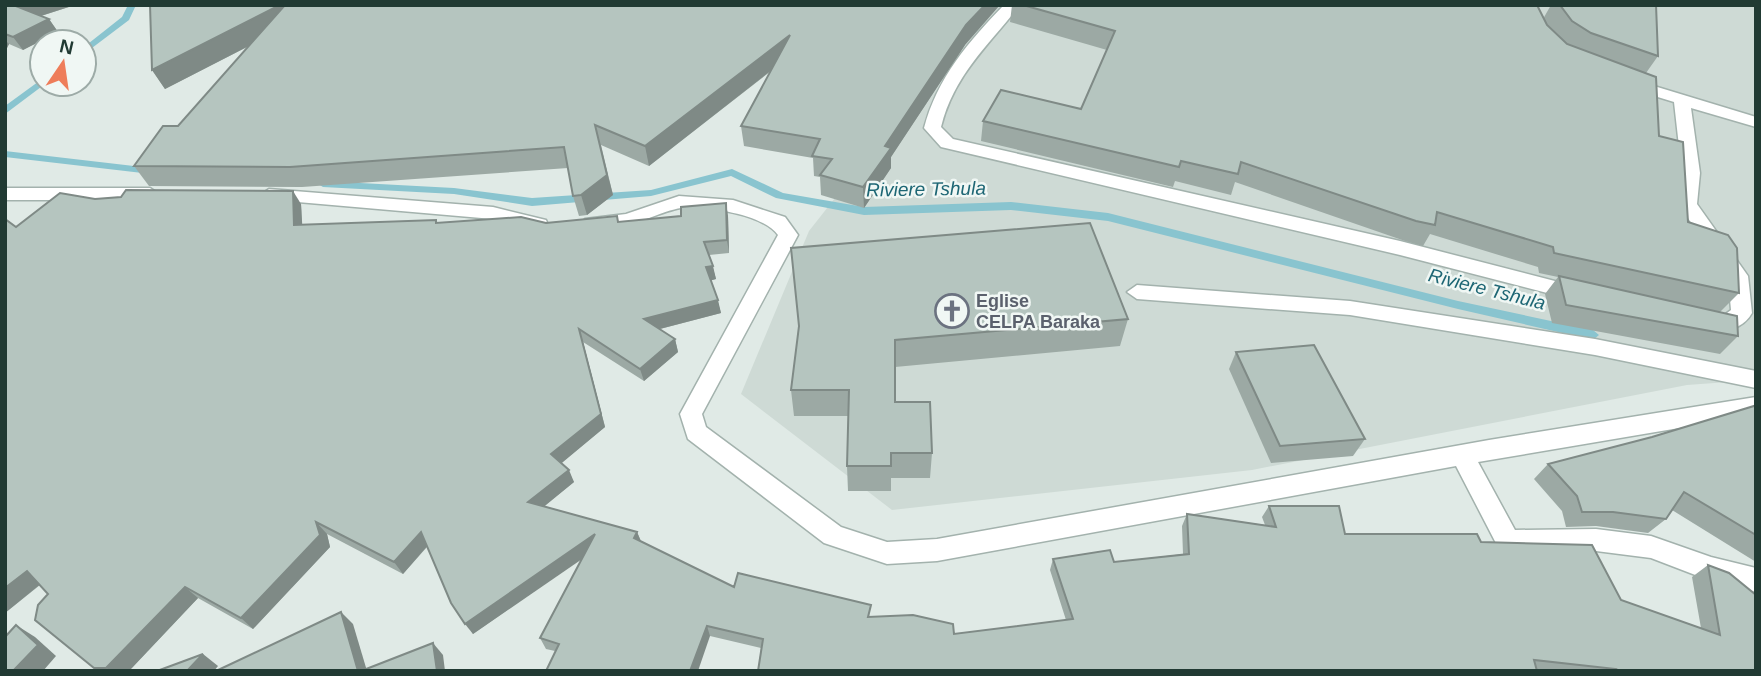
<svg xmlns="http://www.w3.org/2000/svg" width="1761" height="676" viewBox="0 0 1761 676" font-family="Helvetica,sans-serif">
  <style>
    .built { fill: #cedad5 }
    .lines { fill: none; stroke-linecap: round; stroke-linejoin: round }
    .stream { fill: #89c4cf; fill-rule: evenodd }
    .minor-casing { stroke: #a3b2ad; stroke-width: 3 }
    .minor { fill: #fff; fill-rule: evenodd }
    .wall { fill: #9ca9a4 }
    .shaded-wall { fill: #7f8a86 }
    .building { fill: #b5c5bf; stroke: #7f8a86; stroke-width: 2 }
    .labels { text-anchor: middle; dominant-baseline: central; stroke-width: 5; stroke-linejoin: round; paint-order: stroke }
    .worship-label { font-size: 18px; font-weight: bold; fill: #5b616d; stroke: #f0f7f4; text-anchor: start }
    .water-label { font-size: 19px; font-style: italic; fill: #1d6674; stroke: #f0f7f4 }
  </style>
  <rect width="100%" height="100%" fill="#e0eae6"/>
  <polygon class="built" points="987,5 1756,5 1756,380 1687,385 1252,470 892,510 741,394 809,231"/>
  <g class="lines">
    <g class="stream">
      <polygon points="128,5 136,5 129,20 84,54 84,47 122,17"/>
      <polygon points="42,79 42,84 45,84 5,114 5,106"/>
      <polygon points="5,151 151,168 156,171 151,174 5,157"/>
      <polygon points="732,169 783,193 864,207 1011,202 1108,213 1458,301 1593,330 1599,335 1593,340 1458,309 1108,221 1011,210 864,215 776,198 731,176 651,196 532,206 454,194 323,187 318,184 323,181 454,188 532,198 651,190"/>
    </g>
    <g class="minor-casing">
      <g id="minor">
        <path d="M 1004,5 L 1020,5 C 988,46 954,75 941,127 L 953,139 L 1400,241 L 1578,287 L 1588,294 L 1578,301 L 1400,255 L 941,147 L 924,128 C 937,78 969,41 1004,5 Z"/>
        <path d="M 1631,79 L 1756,117 L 1756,127 L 1691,108 L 1700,173 L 1697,204 L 1748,276 L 1752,313 C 1743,329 1722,335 1705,329 L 1702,324 L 1705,319 L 1723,316 L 1731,310 L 1728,277 L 1679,205 L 1682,173 L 1674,102 L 1625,87 L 1625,81 Z"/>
        <polygon points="5,188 150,188 159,194 150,200 5,200"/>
        <polygon points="269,189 493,207 546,220 548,225 539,231 493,219 263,199 260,195"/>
        <path d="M 679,196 L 733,200 L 785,217 L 798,235 L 702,414 L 706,427 L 841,527 L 887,542 L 937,539 L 1489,440 L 1756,397 L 1756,415 L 1478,462 L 1515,530 L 1596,529 L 1651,536 L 1711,557 L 1756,568 L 1756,592 L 1711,581 L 1651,558 L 1596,551 L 1508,552 L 1499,549 L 1456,466 L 937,561 L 887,564 L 824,543 L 688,439 L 680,414 L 778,235 C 763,214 707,206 681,208 C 661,210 597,245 583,223 L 585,219 L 626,214 Z"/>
        <polygon points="1137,285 1350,301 1595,339 1756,371 1756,388 1595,355 1350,315 1137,299 1127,292"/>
      </g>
    </g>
    <use href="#minor" class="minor"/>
  </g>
  <g class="wall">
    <polygon points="5,5 75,5 41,16 49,19 58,32 23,50 9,44 5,52"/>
    <polygon points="150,5 965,45 891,157 891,168 864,208 821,195 820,177 814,176 813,158 744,146 741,126 771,71 649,166 601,145 613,195 587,215 579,216 573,196 568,168 302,187 149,186 134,166 178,126 249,46 165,89 152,70"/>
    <polygon points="1012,5 1537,5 1543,19 1551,5 1656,5 1658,56 1646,73 1659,136 1688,222 1739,293 1720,312 1738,336 1720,354 1552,323 1545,294 1558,277 1539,273 1538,267 1430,234 1423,246 1405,241 1235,182 1231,195 1175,181 1173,187 981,141 983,121 1081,109 1107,50 1010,22"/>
    <polygon points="95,199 301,204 302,225 436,220 438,223 546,223 618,222 728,216 729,253 709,255 716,279 711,280 721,313 660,329 675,339 678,352 644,381 583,342 605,427 561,463 574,482 544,506 637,532 641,541 734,587 954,634 1066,620 1050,570 1053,559 1114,562 1183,554 1182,526 1187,514 1265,525 1262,517 1269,506 1345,534 1481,542 1621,600 1701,628 1692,577 1708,565 1756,671 758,671 761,648 710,636 555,651 546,649 540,638 582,558 473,634 427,547 403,574 327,534 330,547 253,629 198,598 129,671 99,671 94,668 48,594 40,585 5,613 16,227"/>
    <polygon points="1128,319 1120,346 895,367 895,402 932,453 930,478 891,478 891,491 848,491 847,466 848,416 794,416 791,390 799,326"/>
    <polygon points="1236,352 1365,439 1353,456 1271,463 1229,369"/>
    <polygon points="1756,408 1756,562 1672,510 1666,519 1648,533 1596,526 1566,527 1562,511 1534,479 1548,464 1652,437"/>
  </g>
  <g class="shaded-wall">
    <polygon points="25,5 75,5 28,20 18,7"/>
    <polygon points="280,5 292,5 299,20 165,89 152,70"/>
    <polygon points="985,5 1000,5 965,45 891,157 891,168 864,208 863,187 885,146 966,25"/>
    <polygon points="49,19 58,32 23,50 13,37"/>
    <polygon points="790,35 792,54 649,166 645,146"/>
    <polygon points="5,40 9,44 5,52"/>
    <polygon points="595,125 613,195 587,215 581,195"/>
    <polygon points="293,191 301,204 303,238 294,225"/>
    <polygon points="726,203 728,216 729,253 727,240"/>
    <polygon points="713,266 716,279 709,281 706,267"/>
    <polygon points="718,300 721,313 648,332 644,319"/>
    <polygon points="579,329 583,342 605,427 557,467 551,454"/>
    <polygon points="675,339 678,352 644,381 640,369"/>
    <polygon points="569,470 574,482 535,514 528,502"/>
    <polygon points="316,522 327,534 330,547 253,629 241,618"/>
    <polygon points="421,532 429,544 403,574 394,562"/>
    <polygon points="637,532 642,544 634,538"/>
    <polygon points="595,534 601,546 473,634 465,624"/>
    <polygon points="27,571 43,582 5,613 5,588"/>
    <polygon points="185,587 198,598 129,671 111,671 106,668"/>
    <polygon points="341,612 353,624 367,671 358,671"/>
    <polygon points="16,625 35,637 56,656 43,671 13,671"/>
    <polygon points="707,626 710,636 698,671 690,671"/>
    <polygon points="433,643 443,655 445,671 437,671"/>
    <polygon points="203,654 218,666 214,671 187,671"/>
  </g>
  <g class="building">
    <polygon points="5,5 25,5 18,7 49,19 13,37 5,34"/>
    <polygon points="150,5 280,5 152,70"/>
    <polygon points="285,5 985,5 966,25 885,146 891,148 863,187 820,175 832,159 812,156 820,139 741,126 790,35 645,146 595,125 607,175 581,195 573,196 564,147 290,167 134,166 163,126 178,126"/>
    <polygon points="1023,5 1537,5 1547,25 1567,44 1656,77 1659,136 1683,142 1688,222 1728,235 1737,248 1739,293 1554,253 1553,247 1437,212 1435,225 1416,221 1241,162 1238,174 1181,161 1179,167 983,121 1001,90 1081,109 1115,31"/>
    <polygon points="1560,5 1656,5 1658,56 1591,33 1572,21"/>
    <polygon points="126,190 293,191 294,225 436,220 436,223 521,217 546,223 617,216 618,222 681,216 681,207 726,203 727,240 704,242 713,266 706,267 718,300 644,319 675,339 640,369 579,329 601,414 551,454 569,470 528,502 637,532 634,538 734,587 738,573 871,605 868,617 913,615 953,624 954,634 1073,619 1053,559 1110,550 1114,562 1189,554 1187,514 1276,527 1269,506 1339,506 1345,534 1477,534 1481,542 1592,545 1621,600 1720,635 1708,565 1729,573 1756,595 1756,671 1615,671 1616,669 1534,660 1537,671 758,671 763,639 707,626 690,671 546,671 559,644 540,638 595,534 465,624 451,603 421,532 394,562 316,522 320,535 241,618 185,587 106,668 94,668 35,620 38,605 48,594 27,571 5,588 5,219 16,227 60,193 95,199 121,197"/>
    <polygon points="1090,223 1128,319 895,340 895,402 930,402 932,453 891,453 891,466 847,466 849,390 791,390 799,326 791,248"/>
    <polygon points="1559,276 1737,316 1738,336 1566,305"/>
    <polygon points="1314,345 1365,439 1280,446 1236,352"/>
    <polygon points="1754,406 1756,408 1756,535 1684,492 1666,519 1613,512 1582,512 1577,496 1548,464 1652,437"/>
    <polygon points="341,612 358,671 216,671"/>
    <polygon points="16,625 38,645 13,671 5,671 5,637"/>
    <polygon points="433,643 437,671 361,671"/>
    <polygon points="203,654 187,671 157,671"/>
  </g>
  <defs>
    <g id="church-ring" transform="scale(1.75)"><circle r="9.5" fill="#f0f7f4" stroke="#6b7280" stroke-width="1.5"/><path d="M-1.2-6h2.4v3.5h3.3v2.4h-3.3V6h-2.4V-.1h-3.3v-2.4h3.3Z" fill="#6b7280"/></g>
  </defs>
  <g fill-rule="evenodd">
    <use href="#church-ring" x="952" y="311"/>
  </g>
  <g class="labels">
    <g class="worship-label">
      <text x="976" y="301">Eglise<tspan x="976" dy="21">CELPA Baraka</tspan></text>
    </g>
    <g class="water-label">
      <text transform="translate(926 189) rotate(-1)">Riviere Tshula</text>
      <text transform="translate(1487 289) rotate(14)">Riviere Tshula</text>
    </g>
  </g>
  <rect width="1761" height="676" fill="none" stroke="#213a33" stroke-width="14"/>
  <g transform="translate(63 63) rotate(13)"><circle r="33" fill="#f0f7f4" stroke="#9daba7" stroke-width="2"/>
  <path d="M0-5L12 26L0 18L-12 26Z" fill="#ee7d5a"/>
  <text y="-10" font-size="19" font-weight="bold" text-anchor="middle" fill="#213a33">N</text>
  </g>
</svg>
